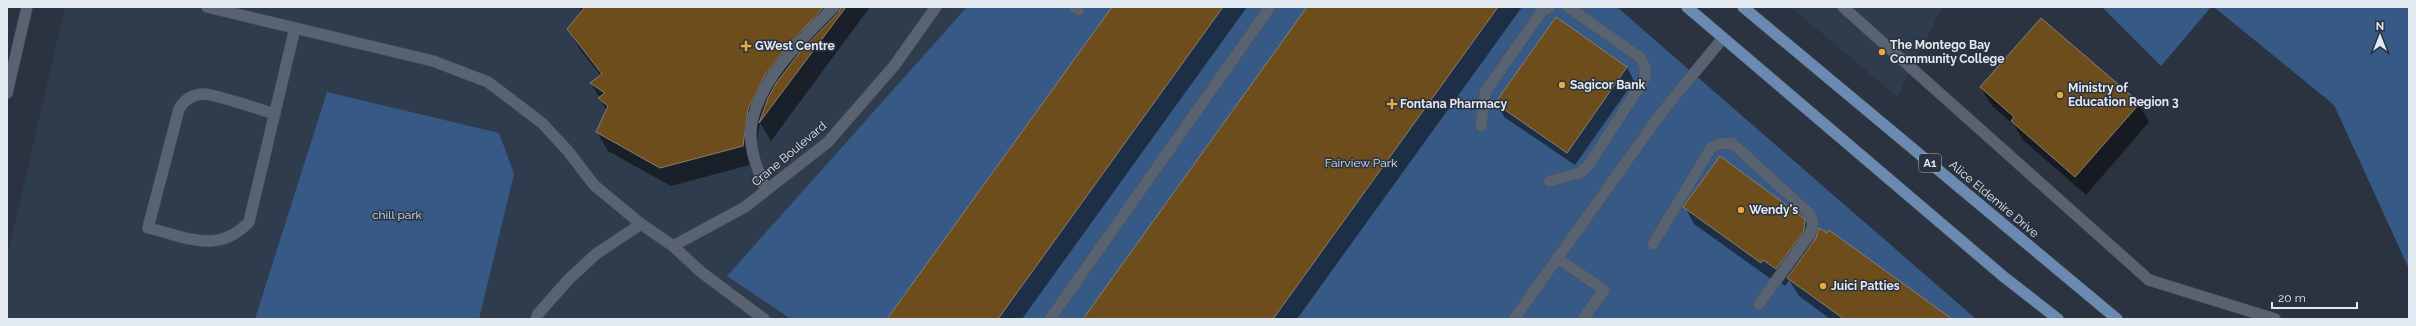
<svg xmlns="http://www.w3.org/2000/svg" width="2416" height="326" viewBox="0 0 2416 326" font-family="Raleway,sans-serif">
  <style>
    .built { fill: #2f3c4d }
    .green { fill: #375986 }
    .shadow { fill: #0007 }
    .building { fill: #6d4d1c; stroke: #8a7e70 }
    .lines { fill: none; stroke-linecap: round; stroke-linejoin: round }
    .service-casing { stroke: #48515b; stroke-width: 12 }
    .primary-casing { stroke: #48515b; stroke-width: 12 }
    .service { stroke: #586270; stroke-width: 11 }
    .primary { stroke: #6b8ab1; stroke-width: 11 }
    .poi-dot { fill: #eda83c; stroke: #2a333f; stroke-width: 1.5 }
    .labels { text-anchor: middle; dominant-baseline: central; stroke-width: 3; stroke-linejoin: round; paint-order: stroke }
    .shield { fill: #2a333f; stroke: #acb2bc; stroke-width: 1 }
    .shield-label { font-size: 11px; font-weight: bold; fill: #e3e9f1 }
    .poi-label { font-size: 12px; font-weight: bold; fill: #e3e9f1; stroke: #2a333f; text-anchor: start }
    .street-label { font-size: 12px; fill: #e3e9f1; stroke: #2a333f }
    .park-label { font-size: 12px; fill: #d4e0f0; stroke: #2a333f }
  </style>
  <rect width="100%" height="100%" fill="#2a333f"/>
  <g class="built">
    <polygon points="65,7 1611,7 1970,319 7,319 7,257"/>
    <polygon points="1791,7 1942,7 1897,97"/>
  </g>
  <g class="green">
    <polygon points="967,7 1617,7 1976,319 791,319 727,276"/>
    <polygon points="2102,7 2211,7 2161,66"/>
    <polygon points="2214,7 2409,7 2409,269 2334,105"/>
    <polygon points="327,92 499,133 514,174 479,319 255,319"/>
  </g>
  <g class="shadow">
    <polygon points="579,7 870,7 771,141 760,123 753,164 671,186 608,151 597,132 607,111 591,83 601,76 579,48 568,29 582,13"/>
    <polygon points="1113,7 1247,7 1022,319 888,319"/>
    <polygon points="1309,7 1522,7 1297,319 1084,319"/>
    <polygon points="1627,67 1634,81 1575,165 1504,117 1497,103"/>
    <polygon points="1981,88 2139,104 2149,122 2086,195 2023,140 2014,125 1992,106"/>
    <polygon points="1685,207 1804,219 1814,236 1813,243 1950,319 1830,319 1799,296 1789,280 1785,286 1773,277 1771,279 1694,224"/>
  </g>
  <g class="building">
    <polygon points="585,7 824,7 790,43 765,75 748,109 743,146 660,168 596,132 608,106 598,98 605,93 590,83 602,74 567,29"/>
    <polygon points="841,7 846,7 759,123 768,98 777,82 800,52 839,12"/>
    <polygon points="1112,7 1223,7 998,319 887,319"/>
    <polygon points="1307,7 1498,7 1273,319 1083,319"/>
    <polygon points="1556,17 1627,67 1567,153 1495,103"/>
    <polygon points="2041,18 2140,103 2075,177 2011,121 2014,117 1980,87"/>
    <polygon points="1720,156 1805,219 1804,231 1776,269 1763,260 1761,263 1683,207"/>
    <polygon points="1819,228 1827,233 1829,230 1952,319 1844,319 1787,278 1816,238"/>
  </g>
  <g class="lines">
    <g class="service-casing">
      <g id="service">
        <polyline points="207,7 433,61 488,82 542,123 568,151 594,185 641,224 673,246 701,272 764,319"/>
        <polyline points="1075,7 1079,10"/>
        <polyline points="1843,7 2149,280 2275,319"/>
        <polyline points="7,93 27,7"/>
        <path d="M 275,114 C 260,110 214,93 202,94 C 191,95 184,100 179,109 L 148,228 C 188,237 217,255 249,222 L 295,28"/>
        <polyline points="1481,126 1485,92 1542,11 1549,7"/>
        <polyline points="1549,181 1580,173 1588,166 1645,78 1645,67 1641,58 1568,7"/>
        <path d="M 766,190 C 758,171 749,150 751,129 C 756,82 802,39 834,7"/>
        <polyline points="1653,244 1711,148 1718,144 1732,143 1811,215 1813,224 1810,234 1759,304"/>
        <polyline points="673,246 745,207 828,142 894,66 936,7"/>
        <polyline points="1557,258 1604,290 1583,319"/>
        <polyline points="536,319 538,314 568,280 596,254 641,224"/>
        <polyline points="1050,319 1270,7"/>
        <polyline points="1514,319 1662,112 1723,38"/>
      </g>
    </g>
    <g class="primary-casing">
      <g id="primary">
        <polyline points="1687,7 2004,277 2058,319"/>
        <polyline points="1743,7 2117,319"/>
      </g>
    </g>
    <use href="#service" class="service"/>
    <use href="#primary" class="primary"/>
  </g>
  <g class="poi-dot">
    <path d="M744 40h4v4h4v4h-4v4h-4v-4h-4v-4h4z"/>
    <circle cx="1882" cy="52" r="4"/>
    <circle cx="1562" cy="85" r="4"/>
    <circle cx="2060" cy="95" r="4"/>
    <path d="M1390 98h4v4h4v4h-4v4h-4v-4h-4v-4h4z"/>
    <circle cx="1741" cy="210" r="4"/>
    <circle cx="1823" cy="286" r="4"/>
  </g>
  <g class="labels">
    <rect class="shield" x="1919" y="154" width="22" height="18" rx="3"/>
    <g class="shield-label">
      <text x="1930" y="163">A1</text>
    </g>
    <g class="poi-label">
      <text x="1890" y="45">The Montego Bay<tspan x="1890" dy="14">Community College</tspan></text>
      <text x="755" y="46">GWest Centre</text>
      <text x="1570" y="85">Sagicor Bank</text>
      <text x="2068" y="88">Ministry of<tspan x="2068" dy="14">Education Region 3</tspan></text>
      <text x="1400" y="104">Fontana Pharmacy</text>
      <text x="1749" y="210">Wendy's</text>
      <text x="1831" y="286">Juici Patties</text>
    </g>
    <g class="street-label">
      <text transform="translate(789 154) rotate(-40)">Crane Boulevard</text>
      <text transform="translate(1994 199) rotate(40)">Alice Eldemire Drive</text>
    </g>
    <g class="park-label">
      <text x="1361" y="163">Fairview Park</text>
      <text x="397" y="215">chill park</text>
    </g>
  </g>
  <rect width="2416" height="326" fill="none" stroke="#e3e9f1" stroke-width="16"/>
  <g transform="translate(2380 36)" stroke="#2a333f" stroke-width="3" paint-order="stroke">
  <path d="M0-3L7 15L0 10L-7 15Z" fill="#e3e9f1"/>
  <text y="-6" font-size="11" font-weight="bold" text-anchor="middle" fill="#e3e9f1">N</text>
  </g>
  <path d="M2272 302v6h85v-6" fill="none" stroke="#e3e9f1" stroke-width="2"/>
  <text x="2278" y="302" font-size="12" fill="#e3e9f1" stroke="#2a333f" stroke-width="3" paint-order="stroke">20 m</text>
</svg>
